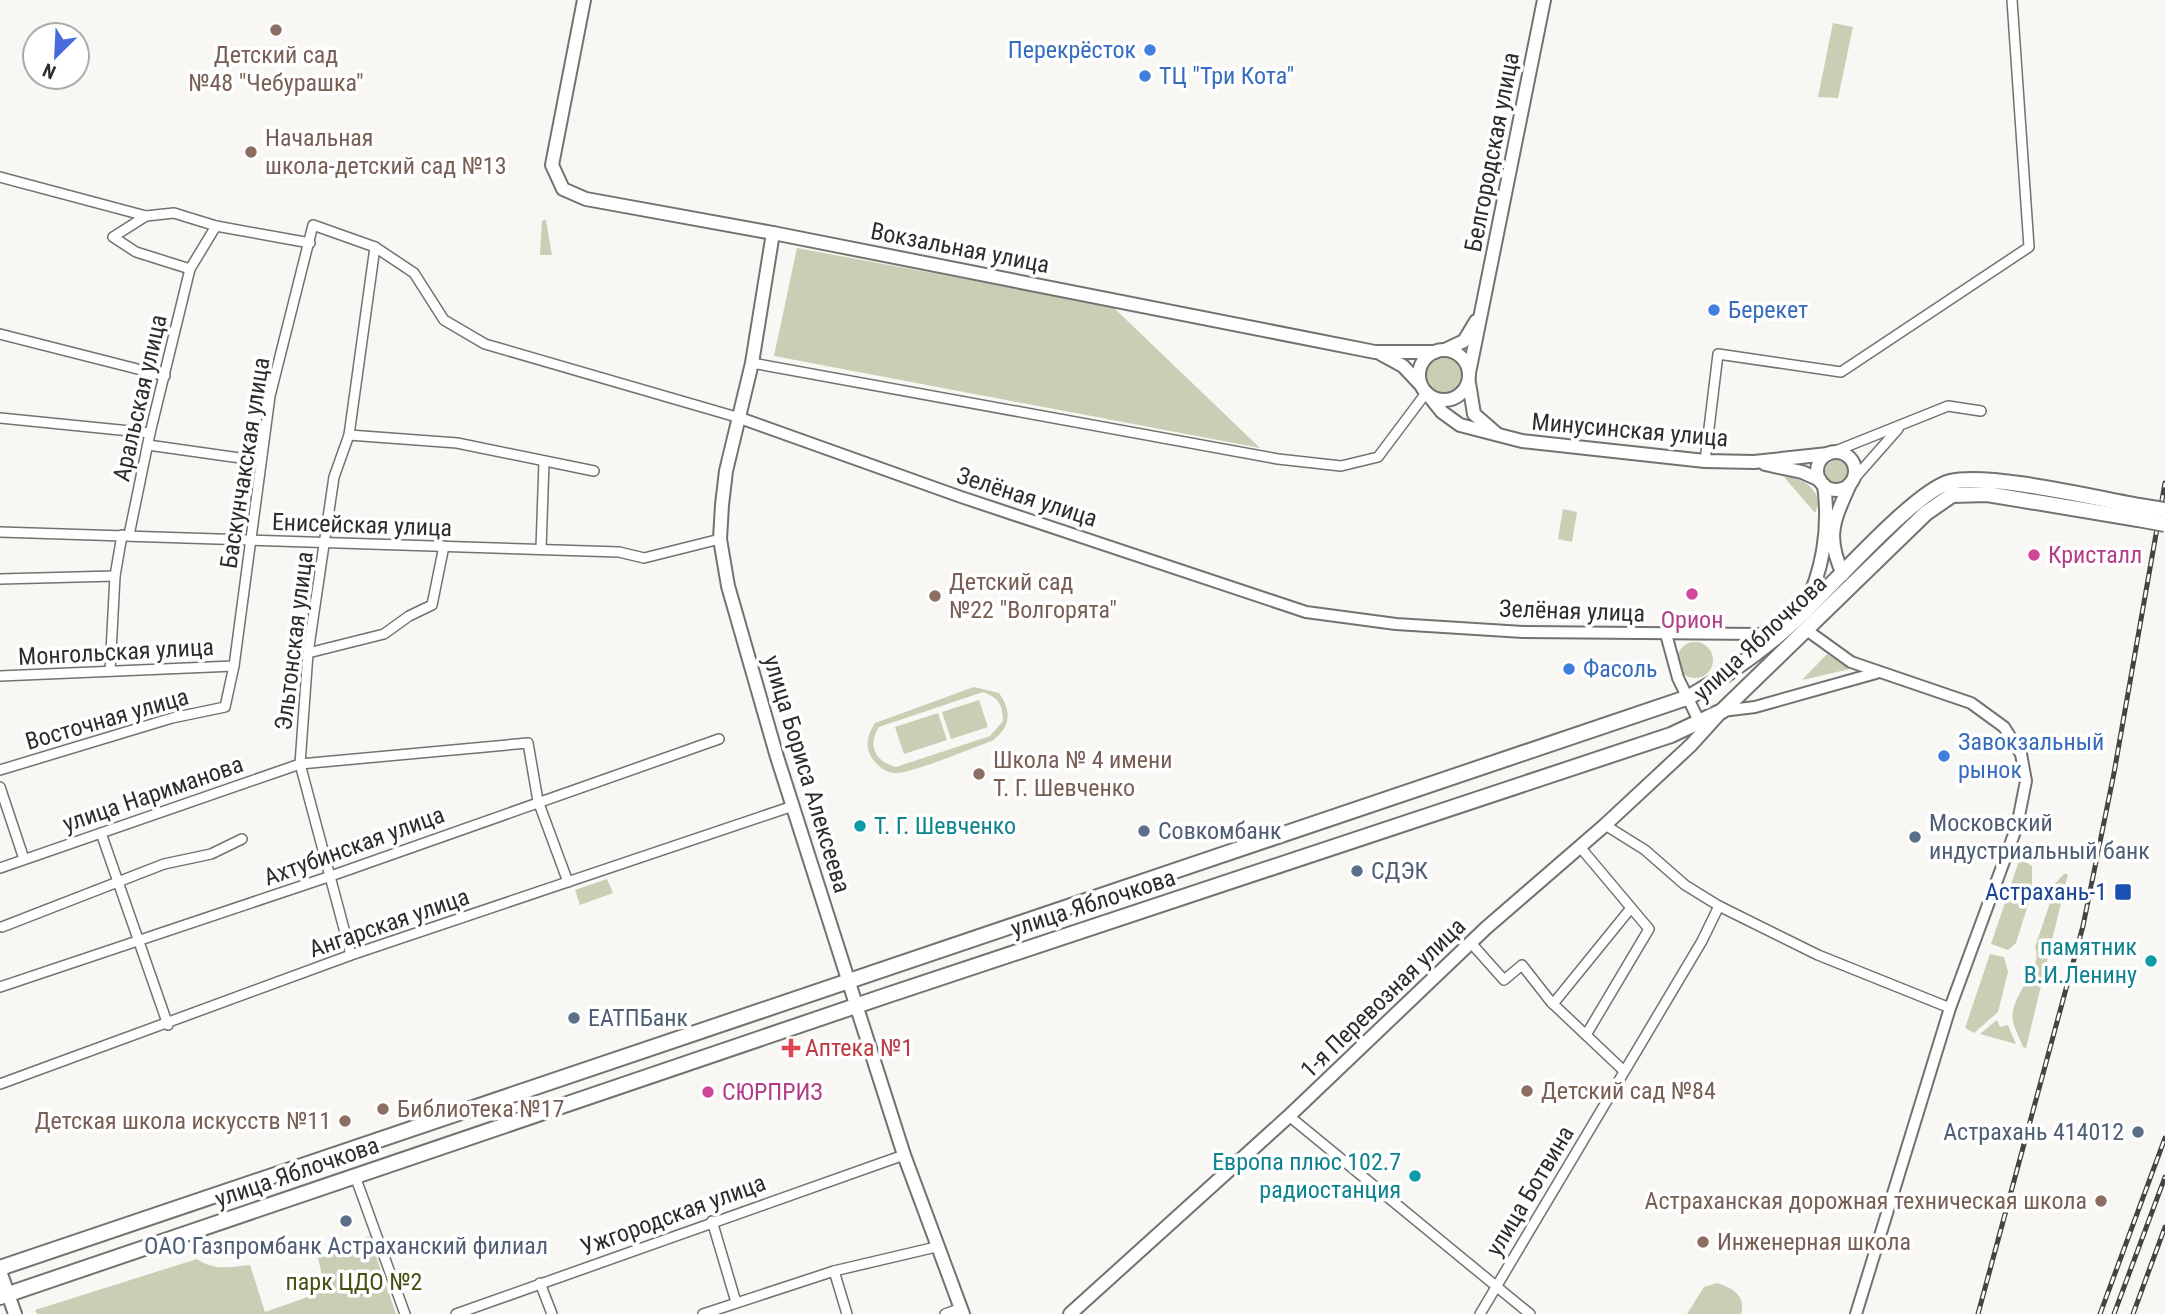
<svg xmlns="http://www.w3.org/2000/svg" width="2165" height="1314" viewBox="0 0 2165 1314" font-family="'Roboto Condensed',sans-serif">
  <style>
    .green { fill: #caceb4; fill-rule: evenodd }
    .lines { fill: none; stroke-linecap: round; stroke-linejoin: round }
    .minor-casing { stroke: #73726f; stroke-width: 12 }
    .tertiary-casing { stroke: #73726f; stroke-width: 14 }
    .secondary-casing { stroke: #73726f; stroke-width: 16 }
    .primary-casing { stroke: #73726f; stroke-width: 18 }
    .minor { stroke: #fff; stroke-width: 9 }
    .tertiary { stroke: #fff; stroke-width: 10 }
    .secondary { stroke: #fff; stroke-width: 12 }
    .primary { stroke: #fff; stroke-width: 14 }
    .rail-casing { stroke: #444442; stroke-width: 5 }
    .rail { stroke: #fff; stroke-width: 2.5; stroke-dasharray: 8; stroke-linecap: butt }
    .primary-bridge-casing { stroke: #73726f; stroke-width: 18; stroke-linecap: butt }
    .primary-bridge { stroke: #fff; stroke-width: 14 }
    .education-dot { fill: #8d6e63; stroke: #fff; stroke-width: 2.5 }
    .shop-dot { fill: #3f7fe0; stroke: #fff; stroke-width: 2.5 }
    .hotel-dot { fill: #d1479c; stroke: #fff; stroke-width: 2.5 }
    .culture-dot { fill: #0f9aa8; stroke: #fff; stroke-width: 2.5 }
    .service-dot { fill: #5c6f8a; stroke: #fff; stroke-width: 2.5 }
    .transit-dot { fill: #1a4fb4; stroke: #fff; stroke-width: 2.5 }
    .health-dot { fill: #e0444e; stroke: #fff; stroke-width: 2.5 }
    .labels { text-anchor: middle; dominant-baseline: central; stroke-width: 7; stroke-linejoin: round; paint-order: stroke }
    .shop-label { font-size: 24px; fill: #366cbe; stroke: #fff; text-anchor: start }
    .education-label { font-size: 24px; fill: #785e54; stroke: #fff; text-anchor: start }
    .street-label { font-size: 24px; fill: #2d2d2b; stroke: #fff }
    .hotel-label { font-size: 24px; fill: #b23c85; stroke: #fff; text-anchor: start }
    .service-label { font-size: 24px; fill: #4e5e75; stroke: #fff; text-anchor: start }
    .culture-label { font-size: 24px; fill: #0d838f; stroke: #fff; text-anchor: end }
    .transit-label { font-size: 24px; fill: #164399; stroke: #fff; text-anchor: end }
    .health-label { font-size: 24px; fill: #be3a42; stroke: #fff; text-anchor: start }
    .park-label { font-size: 24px; fill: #494f11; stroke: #fff }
  </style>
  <rect width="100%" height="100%" fill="#f9f7f4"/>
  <g class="green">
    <polygon points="1833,23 1853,27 1838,98 1818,97"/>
    <polygon points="546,219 546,220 552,255 540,255 542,221"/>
    <polygon points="797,248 1112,306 1260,448 774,356"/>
    <circle cx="1444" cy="376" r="18"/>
    <circle cx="1837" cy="472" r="12"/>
    <path d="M 1784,477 C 1801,478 1815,485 1819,503 L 1815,513 Z"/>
    <polygon points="1563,509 1577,512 1572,542 1558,539"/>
    <circle cx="1695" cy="660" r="18"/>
    <polygon points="1827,654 1850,669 1802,680"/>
    <path d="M 974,687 L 999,693 C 1012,712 1011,727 992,741 C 972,748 911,774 894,773 C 884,772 877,765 872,758 C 864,746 868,734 875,723 ZM 983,692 C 999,698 1003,705 1003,721 L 990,736 L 896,767 C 875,761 867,746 879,727 Z"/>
    <polygon points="979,700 988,727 951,739 942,712"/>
    <polygon points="938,713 947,740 904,754 895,727"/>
    <polygon points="2020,858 2032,866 2032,892 2016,943 2008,950 1991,944"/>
    <path d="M 2064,874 L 2068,874 L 2026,1048 L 2023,1047 C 2020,1039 2015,1030 2013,1022 C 2008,995 2045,969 2035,947 L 2052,897 L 2049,890 Z"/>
    <polygon points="607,879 613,893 580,905 575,890"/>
    <polygon points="1990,954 2004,957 2008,972 1998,1012 1974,1033 1965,1028"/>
    <polygon points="1997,1020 2000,1027 2008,1025 2016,1044 1980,1034"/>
    <path d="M 369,1236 L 396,1314 L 37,1314 L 35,1310 L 197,1259 C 214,1271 230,1267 250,1265 L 265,1312 L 325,1291 L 318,1257 Z"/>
    <path d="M 1717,1283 C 1733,1288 1746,1296 1741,1314 L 1687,1314 L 1704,1287 Z"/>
  </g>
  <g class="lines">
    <g class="minor-casing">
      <g id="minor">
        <polyline points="0,177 146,216 113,237 136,252 190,269 216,226 310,243"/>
        <polyline points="146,216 174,213 216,226"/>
        <polyline points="0,334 165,376"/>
        <polyline points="752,363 1278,459 1341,466 1378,457 1426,393"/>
        <polyline points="0,418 150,433"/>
        <polyline points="349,435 457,443 594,471"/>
        <polyline points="148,445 261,461"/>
        <polyline points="1833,452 1948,406 1981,411"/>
        <polyline points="1705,461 1718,354 1841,372 2029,247 2012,0"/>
        <polyline points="1853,480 1898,429"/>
        <polyline points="0,532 619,552 644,558 720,539"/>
        <polyline points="129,535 150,433 190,269"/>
        <polyline points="541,549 544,462"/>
        <polyline points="0,579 115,576"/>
        <polyline points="308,653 384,634 409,616 432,605 444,546"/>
        <polyline points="110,671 115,576 122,535"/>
        <polyline points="0,676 234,666"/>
        <polyline points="0,770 172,718 225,707 234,666 270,396 313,225 375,247 414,273 444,320 485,344 740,418"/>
        <polyline points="0,787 24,859"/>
        <polyline points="1605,825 1645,850 1685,885 1719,906 1818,955 1950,1008"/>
        <polyline points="101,833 168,1025"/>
        <polyline points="1580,847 1649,929 1586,1035"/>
        <polyline points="0,868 300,764 528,743 538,801 568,882"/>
        <polyline points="2,927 164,864 211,854 242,839"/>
        <polyline points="1471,943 1504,980 1522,965 1551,1002 1624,1071"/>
        <polyline points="351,955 300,764 308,653 334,477 349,435 375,247"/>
        <polyline points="0,987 328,877 719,739"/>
        <polyline points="1553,1004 1631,908"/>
        <polyline points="0,1084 351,955 793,806"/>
        <polyline points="1289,1116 1530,1314"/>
        <polyline points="355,1176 405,1314"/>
        <polyline points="712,1221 736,1302"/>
        <polyline points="834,1271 936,1247"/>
        <polyline points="540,1283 552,1314"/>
        <polyline points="456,1314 904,1155"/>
        <polyline points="703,1314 834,1271 847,1314"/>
        <polyline points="945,1314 961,1308"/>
        <polyline points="1480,1314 1702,941 1719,906"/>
      </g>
    </g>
    <g class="tertiary-casing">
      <g id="tertiary">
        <polyline points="740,418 961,497 1306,612 1396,624 1523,632 1759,634 1783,631"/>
        <polyline points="1808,631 1851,662 1971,703 2004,727 2021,754 2026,781 2017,826 1950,1008 1856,1314"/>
        <polyline points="1666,634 1678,678 1700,723"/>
        <polyline points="1722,711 1755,707 1876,673"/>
      </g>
    </g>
    <g class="secondary-casing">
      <g id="secondary">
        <polyline points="584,0 552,165 563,189 586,199 773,233 1375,352 1435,352"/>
        <polyline points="773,233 752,363 726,471 722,505 720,539 728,586 777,757 904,1155 963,1314"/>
        <polyline points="1445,350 1464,341 1476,321"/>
        <circle cx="1444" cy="375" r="25"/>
        <polyline points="1381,354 1403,366 1419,383"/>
        <polyline points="1469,373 1544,0"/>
        <polyline points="1469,383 1474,414 1497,434"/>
        <polyline points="1430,397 1442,412 1460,425 1522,441 1705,461 1754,462 1828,454"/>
        <circle cx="1836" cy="471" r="19"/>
        <polyline points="1765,464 1802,472 1820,480"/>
        <path d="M 1843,574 C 1825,536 1834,520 1850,484"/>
        <path d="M 1803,610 C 1823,572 1830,528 1824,485"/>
        <polyline points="0,1271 15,1314"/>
        <polyline points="1070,1314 1289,1116 1486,928 1605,825 1691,745 1720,713"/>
      </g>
    </g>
    <g class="primary-casing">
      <g id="primary">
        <path d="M 0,1268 L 1689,697 C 1728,675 1767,647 1800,616 C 1831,587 1915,491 1950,482 C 1991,473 2094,498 2139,506"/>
        <polyline points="0,1297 885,996 1671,735 1722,711 1926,513 1952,495 1987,494 2138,519"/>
      </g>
    </g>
    <use href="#minor" class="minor"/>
    <use href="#tertiary" class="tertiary"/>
    <use href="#secondary" class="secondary"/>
    <use href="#primary" class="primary"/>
    <g class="rail-casing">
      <g id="rail">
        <polyline points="1978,1314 2083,926 2114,773 2165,483"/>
        <polyline points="2100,1314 2165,1138"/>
        <polyline points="2114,1314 2165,1177"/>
        <polyline points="2133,1314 2165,1227"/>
      </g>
    </g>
    <use href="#rail" class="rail"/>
    <g class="primary-bridge-casing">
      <g id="primary-bridge">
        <polyline points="2139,506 2165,510"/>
        <polyline points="2138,519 2165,524"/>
      </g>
    </g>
    <use href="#primary-bridge" class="primary-bridge"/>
  </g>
  <g class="education-dot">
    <circle cx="276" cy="30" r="7"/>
    <circle cx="251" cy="152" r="7"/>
    <circle cx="935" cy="596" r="7"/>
    <circle cx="979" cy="774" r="7"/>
    <circle cx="1527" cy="1091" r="7"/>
    <circle cx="383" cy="1109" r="7"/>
    <circle cx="345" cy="1121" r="7"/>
    <circle cx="2101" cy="1201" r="7"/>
    <circle cx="1703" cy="1242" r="7"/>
  </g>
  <g class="shop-dot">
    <circle cx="1150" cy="50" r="7"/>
    <circle cx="1145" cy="76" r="7"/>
    <circle cx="1714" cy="310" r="7"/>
    <circle cx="1569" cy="669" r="7"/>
    <circle cx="1944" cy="756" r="7"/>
  </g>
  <g class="hotel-dot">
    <circle cx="2034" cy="555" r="7"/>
    <circle cx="1692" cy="594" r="7"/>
    <circle cx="708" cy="1092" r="7"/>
  </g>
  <g class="culture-dot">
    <circle cx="860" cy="826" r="7"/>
    <circle cx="2151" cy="961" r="7"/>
    <circle cx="1415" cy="1176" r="7"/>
  </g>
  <g class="service-dot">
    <circle cx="1144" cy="831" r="7"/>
    <circle cx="1915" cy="837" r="7"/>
    <circle cx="1357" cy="871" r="7"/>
    <circle cx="574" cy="1018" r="7"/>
    <circle cx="2138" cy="1132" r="7"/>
    <circle cx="346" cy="1221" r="7"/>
  </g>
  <rect class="transit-dot" x="2114" y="883" width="18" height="18" rx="3.5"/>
  <path class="health-dot" d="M787.5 1037.5h7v7h7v7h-7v7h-7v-7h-7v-7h7z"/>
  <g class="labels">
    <g class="shop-label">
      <text x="1136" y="50" text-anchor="end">Перекрёсток</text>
      <text x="1159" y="76">ТЦ "Три Кота"</text>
      <text x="1728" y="310">Берекет</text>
      <text x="1583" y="669">Фасоль</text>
      <text x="1958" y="742">Завокзальный<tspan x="1958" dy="28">рынок</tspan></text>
    </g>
    <g class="education-label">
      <text x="276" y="55" text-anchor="middle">Детский сад<tspan x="276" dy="28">№48 "Чебурашка"</tspan></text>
      <text x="265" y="138">Начальная<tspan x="265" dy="28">школа-детский сад №13</tspan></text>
      <text x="949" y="582">Детский сад<tspan x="949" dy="28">№22 "Волгорята"</tspan></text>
      <text x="993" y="760">Школа № 4 имени<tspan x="993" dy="28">Т. Г. Шевченко</tspan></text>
      <text x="1541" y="1091">Детский сад №84</text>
      <text x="397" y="1109">Библиотека №17</text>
      <text x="331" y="1121" text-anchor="end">Детская школа искусств №11</text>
      <text x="2087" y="1201" text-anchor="end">Астраханская дорожная техническая школа</text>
      <text x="1717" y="1242">Инженерная школа</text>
    </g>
    <g class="street-label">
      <text transform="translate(1492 152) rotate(-79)">Белгородская улица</text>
      <text transform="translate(960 248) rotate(11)">Вокзальная улица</text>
      <text transform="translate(140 398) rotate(-77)">Аральская улица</text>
      <text transform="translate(1630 430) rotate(5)">Минусинская улица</text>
      <text transform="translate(245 463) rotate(-81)">Баскунчакская улица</text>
      <text transform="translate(1027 497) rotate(18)">Зелёная улица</text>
      <text transform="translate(362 525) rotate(2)">Енисейская улица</text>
      <text transform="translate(1572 611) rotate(2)">Зелёная улица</text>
      <text transform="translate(1760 638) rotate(-43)">улица Яблочкова</text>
      <text transform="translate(294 641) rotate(-83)">Эльтонская улица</text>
      <text transform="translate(116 652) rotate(-3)">Монгольская улица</text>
      <text transform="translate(107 719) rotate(-16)">Восточная улица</text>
      <text transform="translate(807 774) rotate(73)">улица Бориса Алексеева</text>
      <text transform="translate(153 794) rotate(-19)">улица Нариманова</text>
      <text transform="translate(354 846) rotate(-20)">Ахтубинская улица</text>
      <text transform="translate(1093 903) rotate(-18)">улица Яблочкова</text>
      <text transform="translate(389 923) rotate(-19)">Ангарская улица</text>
      <text transform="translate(1383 998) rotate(-44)">1-я Перевозная улица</text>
      <text transform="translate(297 1172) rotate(-19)">улица Яблочкова</text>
      <text transform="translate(1530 1191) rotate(-59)">улица Ботвина</text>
      <text transform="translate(673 1215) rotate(-20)">Ужгородская улица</text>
    </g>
    <g class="hotel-label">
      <text x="2048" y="555">Кристалл</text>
      <text x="1692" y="620" text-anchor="middle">Орион</text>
      <text x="722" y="1092">СЮРПРИЗ</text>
    </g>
    <g class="service-label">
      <text x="1929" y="823">Московский<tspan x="1929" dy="28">индустриальный банк</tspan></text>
      <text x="1158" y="831">Совкомбанк</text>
      <text x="1371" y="871">СДЭК</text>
      <text x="588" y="1018">ЕАТПБанк</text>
      <text x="2124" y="1132" text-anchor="end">Астрахань 414012</text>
      <text x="346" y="1246" text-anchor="middle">ОАО Газпромбанк Астраханский филиал</text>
    </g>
    <g class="culture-label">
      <text x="874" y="826" text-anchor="start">Т. Г. Шевченко</text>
      <text x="2137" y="947">памятник<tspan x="2137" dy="28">В.И.Ленину</tspan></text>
      <text x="1401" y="1162">Европа плюс 102.7<tspan x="1401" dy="28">радиостанция</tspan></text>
    </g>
    <g class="transit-label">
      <text x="2107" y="892">Астрахань-1</text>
    </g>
    <g class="health-label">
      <text x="805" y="1048">Аптека №1</text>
    </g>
    <g class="park-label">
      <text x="354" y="1282">парк ЦДО №2</text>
    </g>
  </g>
  <g transform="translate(56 56) rotate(204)"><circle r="33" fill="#ffffff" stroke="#ababaa" stroke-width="2"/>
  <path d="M0-5L12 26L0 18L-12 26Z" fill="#476bdd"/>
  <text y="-10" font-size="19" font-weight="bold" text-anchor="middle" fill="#2d2d2b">N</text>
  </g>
</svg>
